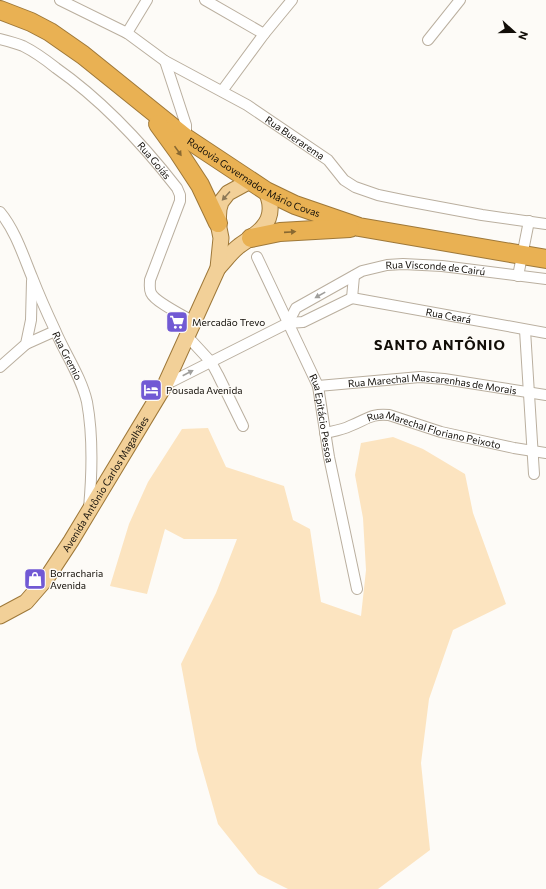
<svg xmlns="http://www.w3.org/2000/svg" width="546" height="889" viewBox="0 0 546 889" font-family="Commissioner,sans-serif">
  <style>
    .green { fill: #fce4c0 }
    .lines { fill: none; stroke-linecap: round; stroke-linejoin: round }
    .street-casing { stroke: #baaf9f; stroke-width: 12 }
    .primary-casing { stroke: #9e7839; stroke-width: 17 }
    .highway-casing { stroke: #9e7839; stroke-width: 20 }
    .street { stroke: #fff; stroke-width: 10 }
    .primary { stroke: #f2d098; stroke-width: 15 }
    .highway { stroke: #e9b153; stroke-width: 18 }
    .oneway { fill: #886831 }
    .oneway2 { fill: #8d7957 }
    .oneway3 { fill: #a09f9c }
    .labels { text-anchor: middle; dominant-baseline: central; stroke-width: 3; stroke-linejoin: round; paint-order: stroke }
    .street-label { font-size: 10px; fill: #120e08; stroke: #fdfbf7 }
    .poi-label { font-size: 10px; fill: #120e08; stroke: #fdfbf7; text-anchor: start }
    .district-label { font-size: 14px; font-weight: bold; letter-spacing: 1px; fill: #120e08; stroke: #fdfbf7 }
  </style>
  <rect width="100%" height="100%" fill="#fdfbf7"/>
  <polygon class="green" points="208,428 226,467 284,486 293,520 310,529 321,602 361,616 366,570 363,518 355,475 361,443 393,437 423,449 465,474 473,513 506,604 453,630 429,699 421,763 430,850 378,889 288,889 258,874 218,824 197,750 181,664 216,593 237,539 184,539 165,529 147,594 110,586 129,524 148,482 182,429"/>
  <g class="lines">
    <g class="street-casing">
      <g id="street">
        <path id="s1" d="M 60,0 L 127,33 L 165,61 L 247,105 L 328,160 L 344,180 L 355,187 L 378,195 L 407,201 L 482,215 L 546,224"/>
        <polyline points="205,0 264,34"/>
        <polyline points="127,33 147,0"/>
        <path id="s2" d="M 0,39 C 8,41 16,43 23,46 C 35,52 46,60 56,68 C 103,101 142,143 177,188 L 180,195 L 180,201 L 150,280 C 150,284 149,289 151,293 C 155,302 184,316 194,322"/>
        <polyline points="428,40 460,0"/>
        <polyline points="165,61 186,125 186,138"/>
        <polyline points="222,91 264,34 292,0"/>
        <path id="s3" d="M 0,212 C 15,230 23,255 32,277 C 39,295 47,313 55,330 C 65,354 81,376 87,402 C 93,435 92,475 89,508"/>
        <path id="s4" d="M 257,257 L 318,386 L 329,457 L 357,589"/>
        <polyline points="518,276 529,221"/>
        <path id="s5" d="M 352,298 L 546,333"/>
        <polyline points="352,298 354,276"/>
        <path id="s6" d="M 288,323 L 296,308 L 362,271 L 387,265 L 403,264 L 442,266 L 546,279"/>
        <polyline points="525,330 534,474"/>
        <polyline points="187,336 211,362 218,375 243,426"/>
        <polyline points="26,344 55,331"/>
        <polyline points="0,367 26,344 31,320 32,281"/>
        <polyline points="165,385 288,323 303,322 352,298"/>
        <path id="s7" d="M 318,386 L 420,377 L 444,379 L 546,395"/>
        <path id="s8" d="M 325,433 C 334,431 342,430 350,426 C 366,420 371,413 389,415 L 441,432 L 514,448 L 546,453"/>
      </g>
    </g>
    <g class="primary-casing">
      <g id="primary">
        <path d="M 218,268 C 225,261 231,252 239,246 C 253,236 272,226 270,206 C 270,202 268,196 266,191"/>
        <path id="s9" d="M 0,616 L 26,602 L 46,579 L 71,541 L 165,385 L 218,268 L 221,238 L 218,223 L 219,209 L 221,202 L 228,193 L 250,181"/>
      </g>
    </g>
    <g class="highway-casing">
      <g id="highway">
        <path id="s10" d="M 0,10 L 31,22 L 50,32 L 83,55 L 186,138 L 266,191 L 295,205 L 359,227 L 546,259"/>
        <polyline points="158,124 179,153 200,185 218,223"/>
        <polyline points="251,238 280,232 350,228"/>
      </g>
    </g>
    <use href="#street" class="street"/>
    <use href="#primary" class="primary"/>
    <use href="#highway" class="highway"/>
  </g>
  <defs><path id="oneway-solid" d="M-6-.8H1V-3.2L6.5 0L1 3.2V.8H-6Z"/></defs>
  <g class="oneway">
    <use href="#oneway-solid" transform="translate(178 151) rotate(55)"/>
    <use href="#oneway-solid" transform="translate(290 232) rotate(-4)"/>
  </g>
  <use class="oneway2" href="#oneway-solid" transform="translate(226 196) rotate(132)"/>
  <g class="oneway3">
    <use href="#oneway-solid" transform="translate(320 295) rotate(151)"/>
    <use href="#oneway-solid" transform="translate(188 373) rotate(-27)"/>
  </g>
  <defs>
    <g id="supermarket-square" transform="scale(1.15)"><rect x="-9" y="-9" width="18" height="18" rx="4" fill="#7159d4" stroke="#fdfbf7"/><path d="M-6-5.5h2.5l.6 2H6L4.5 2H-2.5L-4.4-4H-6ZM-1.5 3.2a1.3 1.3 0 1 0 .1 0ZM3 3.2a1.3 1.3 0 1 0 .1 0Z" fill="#fff"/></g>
    <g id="hotel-square" transform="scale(1.15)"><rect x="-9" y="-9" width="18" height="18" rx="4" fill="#7159d4" stroke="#fdfbf7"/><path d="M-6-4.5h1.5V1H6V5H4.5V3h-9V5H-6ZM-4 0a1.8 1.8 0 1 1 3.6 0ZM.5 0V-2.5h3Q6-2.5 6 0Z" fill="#fff"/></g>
    <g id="shop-square" transform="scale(1.15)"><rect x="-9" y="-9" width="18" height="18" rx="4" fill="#7159d4" stroke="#fdfbf7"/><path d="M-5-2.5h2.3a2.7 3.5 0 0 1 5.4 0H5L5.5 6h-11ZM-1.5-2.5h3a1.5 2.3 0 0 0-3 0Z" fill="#fff"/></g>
  </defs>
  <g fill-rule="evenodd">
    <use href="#supermarket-square" x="177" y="322"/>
    <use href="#hotel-square" x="151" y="390"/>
    <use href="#shop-square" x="35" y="579"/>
  </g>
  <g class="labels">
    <g class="street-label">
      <text stroke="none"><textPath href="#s1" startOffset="273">Rua Buerarema</textPath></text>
      <text stroke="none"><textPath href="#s2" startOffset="199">Rua Goiás</textPath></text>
      <text stroke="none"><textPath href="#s10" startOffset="306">Rodovia Governador Mário Covas</textPath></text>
      <text stroke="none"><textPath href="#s6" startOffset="167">Rua Visconde de Cairú</textPath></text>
      <text stroke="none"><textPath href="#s5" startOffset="98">Rua Ceará</textPath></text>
      <text stroke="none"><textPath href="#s3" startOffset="159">Rua Gremio</textPath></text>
      <text stroke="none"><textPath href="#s7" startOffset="115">Rua Marechal Mascarenhas de Morais</textPath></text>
      <text stroke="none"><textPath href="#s4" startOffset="175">Rua Epitácio Pessoa</textPath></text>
      <text stroke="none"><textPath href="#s8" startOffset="114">Rua Marechal Floriano Peixoto</textPath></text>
      <text stroke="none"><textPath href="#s9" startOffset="172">Avenida Antônio Carlos Magalhães</textPath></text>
    </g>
    <g class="poi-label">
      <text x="192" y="322">Mercadão Trevo</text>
      <text x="166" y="390">Pousada Avenida</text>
      <text x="50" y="573">Borracharia<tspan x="50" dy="12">Avenida</tspan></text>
    </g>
    <g class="district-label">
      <text x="440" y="344">SANTO ANTÔNIO</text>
    </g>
  </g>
  <g transform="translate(514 32) rotate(111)" stroke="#fdfbf7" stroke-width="3" paint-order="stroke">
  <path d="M0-3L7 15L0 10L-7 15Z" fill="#120e08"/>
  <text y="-6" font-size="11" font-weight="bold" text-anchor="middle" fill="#120e08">N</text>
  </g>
</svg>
